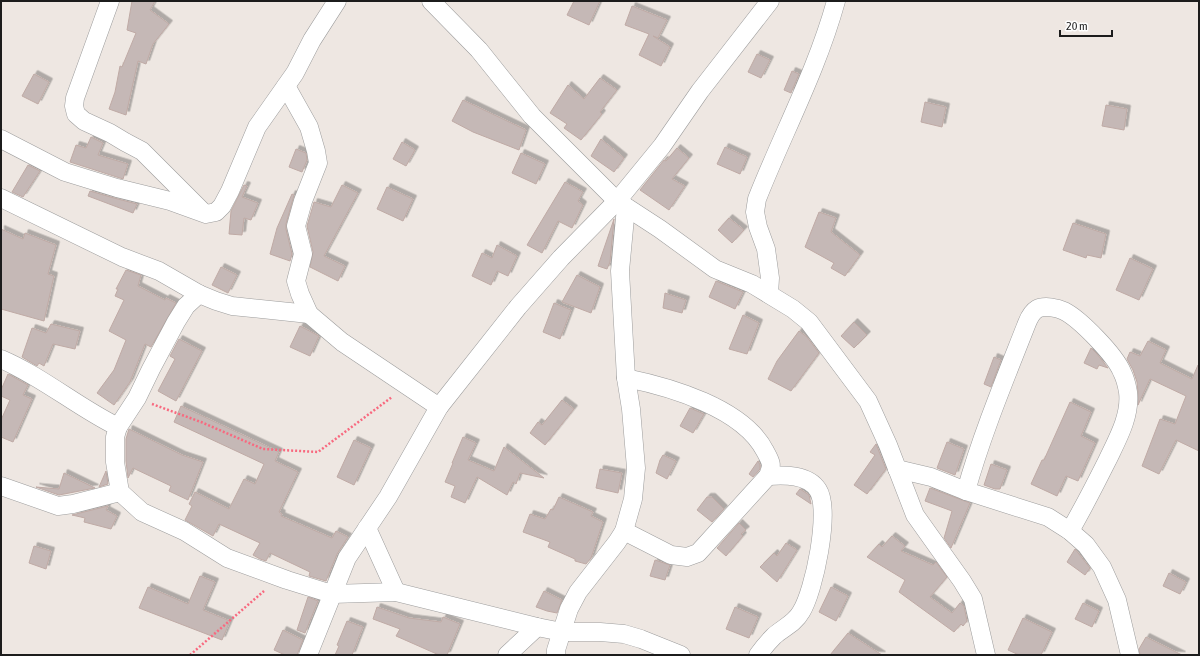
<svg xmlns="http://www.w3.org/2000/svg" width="1200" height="656" viewBox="0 0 1200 656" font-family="'Asap Condensed',sans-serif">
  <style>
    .building { fill: #c5b8b6; stroke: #bfaaa5; filter: url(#shadow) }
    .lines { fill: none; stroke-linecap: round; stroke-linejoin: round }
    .street-casing { stroke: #9d9d9d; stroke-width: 19 }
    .path { stroke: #f8697f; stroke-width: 2.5; stroke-dasharray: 2 2; stroke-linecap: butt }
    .street { stroke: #fff; stroke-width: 18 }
  </style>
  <defs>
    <filter id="shadow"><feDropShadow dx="3.5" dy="-3.5" stdDeviation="0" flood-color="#0004"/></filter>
  </defs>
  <rect width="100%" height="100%" fill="#eee7e2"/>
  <g class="building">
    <polygon points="132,1 155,1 150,10 169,24 153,44 146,64 138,61 126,115 109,109 115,92 120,66 122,67 136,33 127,30"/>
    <polygon points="574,1 600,1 589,25 567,15"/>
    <polygon points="632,6 667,20 658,38 653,36 670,47 661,66 639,55 649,34 625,25"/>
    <polygon points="757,54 770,60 761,78 748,72"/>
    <polygon points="792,71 799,74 791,93 784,90"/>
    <polygon points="34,74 49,82 38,104 22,96"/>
    <polygon points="600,78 617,90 600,112 602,114 581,140 564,128 567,124 550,113 568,85 584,99"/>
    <polygon points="463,100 526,130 519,150 473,132 452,121"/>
    <polygon points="925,102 946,107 942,127 921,122"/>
    <polygon points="1106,105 1127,109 1124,130 1102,126"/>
    <polygon points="91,137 103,143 98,155 128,164 123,179 70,162 76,145 86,148"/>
    <polygon points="601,139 624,158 614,172 591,156"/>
    <polygon points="402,142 415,150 406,166 393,159"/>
    <polygon points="725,147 747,157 740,174 717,164"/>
    <polygon points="677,148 689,158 672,179 685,186 669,210 640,190 664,160 666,161"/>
    <polygon points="296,149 306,153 307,160 302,172 289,167"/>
    <polygon points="521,153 545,164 536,184 512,173"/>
    <polygon points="28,165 40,171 23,197 12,192"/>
    <polygon points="565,182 583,192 578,201 583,205 572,228 558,221 542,253 527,245"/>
    <polygon points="244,185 247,186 242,197 258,203 251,220 244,218 242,235 229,234 231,211"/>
    <polygon points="342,185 358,193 324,256 345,266 338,281 310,267 313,252 307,226 314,202 331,207"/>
    <polygon points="387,187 413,199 403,221 377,209"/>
    <polygon points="90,191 114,198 137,204 133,213 88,196"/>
    <polygon points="292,194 294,195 286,224 286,229 292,254 290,261 270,254 277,228"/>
    <polygon points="819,212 836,218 831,232 860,255 845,276 831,268 834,263 805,247"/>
    <polygon points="729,218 744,230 732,243 718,230"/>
    <polygon points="614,219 610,262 607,269 598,266"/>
    <polygon points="1073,223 1106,234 1101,258 1087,255 1086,258 1063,250"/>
    <polygon points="1,229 23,239 25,233 56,245 48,274 54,276 44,321 1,309"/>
    <polygon points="497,245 517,256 508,276 497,271 491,285 472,276 482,253 492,258"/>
    <polygon points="1130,258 1153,269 1139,300 1116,290"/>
    <polygon points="221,267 237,275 228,293 212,285"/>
    <polygon points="126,270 141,275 138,286 165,300 166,298 176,303 151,347 145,344 130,382 114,405 97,393 114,370 126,340 109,331 124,300 115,296 118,289 116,289"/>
    <polygon points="577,275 600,287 591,313 562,302"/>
    <polygon points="716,281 743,292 735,309 709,297"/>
    <polygon points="665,293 686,300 682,313 663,308"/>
    <polygon points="554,303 571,310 560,339 543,332"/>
    <polygon points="743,315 759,323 747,354 729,349"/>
    <polygon points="854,322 867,335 854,348 841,336"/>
    <polygon points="51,324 80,331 75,349 53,344 44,366 39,363 37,366 22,357 32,328 46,333"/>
    <polygon points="300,326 319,336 310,356 290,347"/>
    <polygon points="799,331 807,337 819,353 791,391 768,379 777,361"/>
    <polygon points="179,339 202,351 176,401 158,391 175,359 170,356"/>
    <polygon points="1148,341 1166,350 1160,363 1192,379 1198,365 1199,365 1199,451 1176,440 1159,474 1142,466 1160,419 1175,424 1186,396 1150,379 1138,405 1138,392 1137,382 1133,370 1127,359 1130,352 1140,356"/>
    <polygon points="1091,348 1097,354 1108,368 1099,365 1097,369 1084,363"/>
    <polygon points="994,357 1001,360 991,387 984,384"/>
    <polygon points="8,374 28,385 23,395 32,399 13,442 1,437 1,420 10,400 1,396 1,390"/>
    <polygon points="562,400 574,409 545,445 530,433 538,422 542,425"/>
    <polygon points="1070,402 1091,412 1081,436 1095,443 1078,481 1066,476 1057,496 1031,484 1042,460 1044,460"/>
    <polygon points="181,406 279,452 275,461 298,472 279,512 282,514 281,516 332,538 336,531 348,537 337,554 326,581 309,576 310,572 270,553 266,561 260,559 253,555 260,543 219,524 213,536 185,520 192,506 189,504 195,492 229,509 244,479 255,484 264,464 174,422"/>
    <polygon points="690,408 704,414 693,433 680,426"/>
    <polygon points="129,429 182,455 203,462 188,500 169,491 171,486 133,468 128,478 126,461 126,439"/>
    <polygon points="463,437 476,443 468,460 494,471 504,447 544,478 520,473 516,484 513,482 507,495 477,477 465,503 451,497 455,486 445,482 453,463 452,463"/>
    <polygon points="354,440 371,448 354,485 337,477"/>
    <polygon points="947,442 964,449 955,475 937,468"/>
    <polygon points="876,444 886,469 867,494 854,485 875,455 870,452"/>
    <polygon points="663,455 676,461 667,479 656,473 660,460"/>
    <polygon points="758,461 760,465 760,469 753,477 749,474"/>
    <polygon points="991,464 1007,470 1000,489 995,489 984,485"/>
    <polygon points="600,469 622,473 618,493 596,488"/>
    <polygon points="106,471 108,484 99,487"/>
    <polygon points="64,473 95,488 59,495 36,487 59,489"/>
    <polygon points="930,488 970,503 951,548 944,538 952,511 925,501"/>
    <polygon points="800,489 809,495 811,504 796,494"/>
    <polygon points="559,497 593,512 591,516 603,522 591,558 586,564 575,561 575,559 548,547 550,542 523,532 530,514 545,519 551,509 553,510"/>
    <polygon points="707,497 712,497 724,509 712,522 697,510"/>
    <polygon points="108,506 106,510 117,516 111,529 84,522 85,518 72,515"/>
    <polygon points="739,523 746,530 741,534 743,536 726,556 717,548"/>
    <polygon points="892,536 905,546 901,551 933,565 936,562 947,577 930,597 952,613 960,603 964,606 967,621 963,626 961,624 954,632 899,592 905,580 867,557 879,544 882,547"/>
    <polygon points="786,543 797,550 777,582 760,567 774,553 777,556"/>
    <polygon points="34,546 51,551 46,569 29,563"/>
    <polygon points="1075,549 1090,568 1085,575 1067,562"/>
    <polygon points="655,560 670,565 665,580 650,576"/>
    <polygon points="1169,573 1186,582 1180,594 1163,586"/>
    <polygon points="200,576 215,582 203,610 230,621 222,640 139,608 148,587 188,604"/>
    <polygon points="831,587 848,596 836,621 819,612"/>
    <polygon points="544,591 562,600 557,613 547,611 536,607"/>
    <polygon points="308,597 318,601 305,633 297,630"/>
    <polygon points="1083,603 1099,611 1092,627 1075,619"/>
    <polygon points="377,607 409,618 441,622 443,617 460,624 447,655 439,655 396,636 400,629 373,619"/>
    <polygon points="735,607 758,617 749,638 726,629"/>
    <polygon points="1023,618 1052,632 1041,655 1019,655 1008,650"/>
    <polygon points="347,621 363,627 352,655 335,655 339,646 337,645"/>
    <polygon points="283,630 303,640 297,655 285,655 274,650"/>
    <polygon points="848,633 882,655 830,655"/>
    <polygon points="1146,637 1182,655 1140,655 1139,649"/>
  </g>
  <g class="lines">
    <g class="street-casing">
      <g id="street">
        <polyline points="110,1 75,98 74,106 76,114 84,121 110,133 125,142 142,151 202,211"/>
        <polyline points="431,1 479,50 532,116 617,201 660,229 715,269 752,284 793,309 809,322 868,401 888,445 915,515 962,581 973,599 986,655"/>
        <polyline points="286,86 309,127 316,151 318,163 303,201 296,226 303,254 296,281 300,294 309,314 342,342 439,407"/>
        <polyline points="1,139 65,172 117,188 170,201 206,214 216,212 222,206 230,191 257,127 295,73 312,40 337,1"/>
        <polyline points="1,198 122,257 159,271 199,294 216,301 232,306 309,314"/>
        <polyline points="199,294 186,306 176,322 151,369 137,398 118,427 115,437 115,462 120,492 142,512 184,531 227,558 287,580 332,594 396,592 537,627 562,632 600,632 624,634 641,639 681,655"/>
        <path d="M 769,294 L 770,278 L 766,249 L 758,227 L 755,212 L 757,199 C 783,133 817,70 836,1"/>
        <path d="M 1,359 C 43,377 77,407 118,427"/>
        <polyline points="897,469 931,477 966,491 1048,517 1070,531 1086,545 1102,567 1117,600 1130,655"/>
        <polyline points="1,486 58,506 73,504 120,492"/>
        <path d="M 966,491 C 982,434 1005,379 1027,323 C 1029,318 1032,312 1037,309 C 1044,305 1058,308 1064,311 C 1080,319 1115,355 1122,372 C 1125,378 1127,386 1128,392 C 1131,416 1117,440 1107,461 C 1095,485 1083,508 1070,531"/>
        <polyline points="367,528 396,592"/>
        <path d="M 624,531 L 671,555 L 687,557 L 698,553 L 768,476 C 773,464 771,462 765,451 C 743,408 670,387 626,378"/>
        <polyline points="308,655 347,558 388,497 439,407 518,307 561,258 617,201 662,146 700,91 770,1"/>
        <polyline points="507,655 537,627"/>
        <polyline points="556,655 556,650 569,609 578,592 617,542 624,531 633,499 636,468 631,409 626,378 620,271 626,207"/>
        <path d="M 758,655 C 763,648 768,642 774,636 C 783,628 795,623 801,612 C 814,592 831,510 818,490 C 808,474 784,475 768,476"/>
      </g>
    </g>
    <g class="path">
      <polyline points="152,404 201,422 263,449 318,452 392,397"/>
      <polyline points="190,655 264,591"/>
    </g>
    <use href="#street" class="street"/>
  </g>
  <rect width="1200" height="656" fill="none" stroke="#1c1c1c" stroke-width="4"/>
  <path d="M1060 30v6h52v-6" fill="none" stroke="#1c1c1c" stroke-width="2"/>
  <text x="1066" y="30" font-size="12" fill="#1c1c1c" stroke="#ffffff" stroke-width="3" paint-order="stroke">20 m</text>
</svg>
